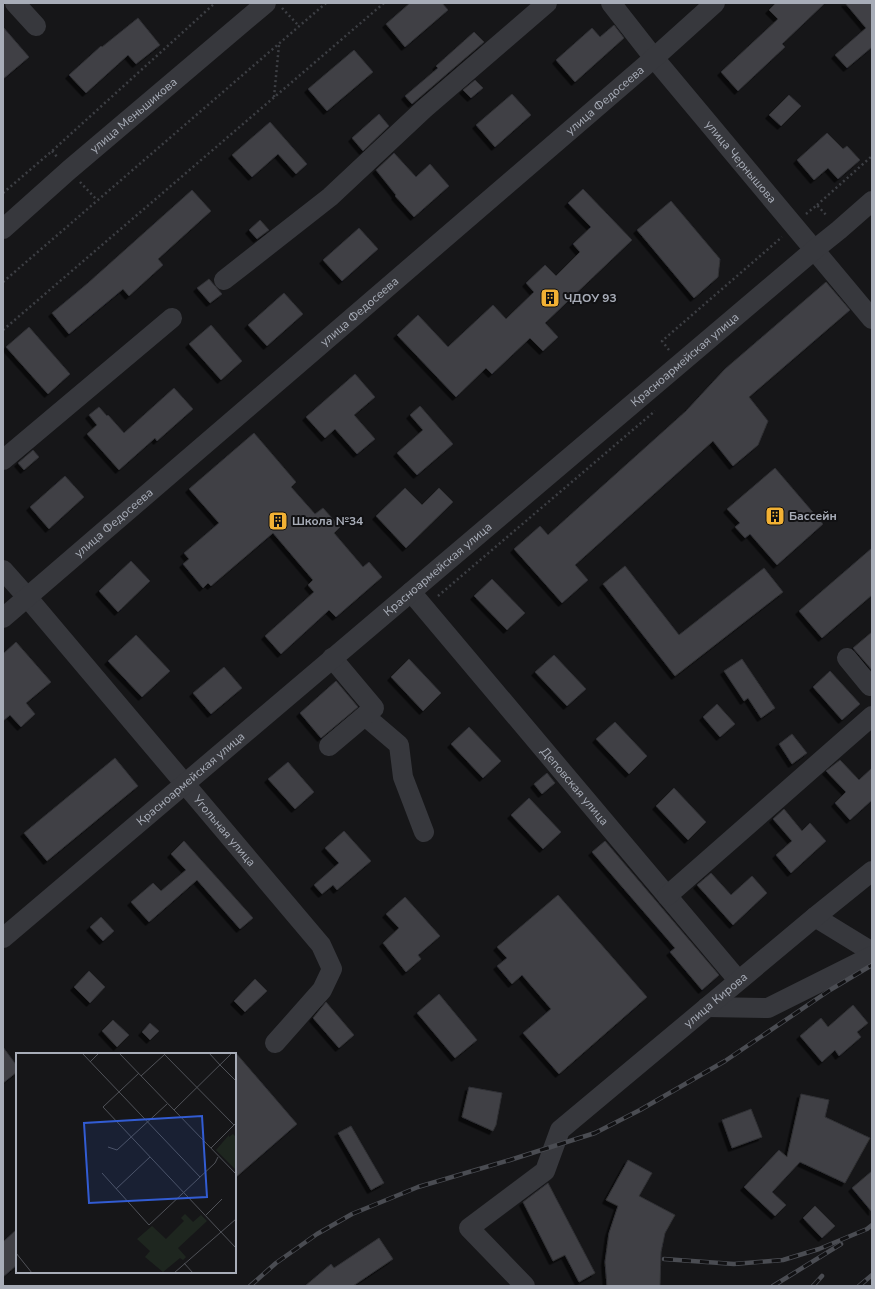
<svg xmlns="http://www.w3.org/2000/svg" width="875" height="1289" viewBox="0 0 875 1289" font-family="'Nunito Sans',sans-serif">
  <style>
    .building { fill: #404145; stroke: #303034; filter: url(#shadow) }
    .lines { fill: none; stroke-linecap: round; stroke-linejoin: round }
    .path { stroke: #3d3f44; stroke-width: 2.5; stroke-dasharray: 2 3; stroke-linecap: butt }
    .minor { stroke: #37383d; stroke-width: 20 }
    .rail-casing { stroke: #4a4c52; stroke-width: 4.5 }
    .rail { stroke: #111113; stroke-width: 3; stroke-dasharray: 9; stroke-linecap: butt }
    .labels { text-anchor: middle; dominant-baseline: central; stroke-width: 4; stroke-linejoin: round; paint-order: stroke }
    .street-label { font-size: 12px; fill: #a8adb8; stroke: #111113 }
    .poi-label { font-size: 12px; font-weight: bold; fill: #a8adb8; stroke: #111113; text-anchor: start }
    .inset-road { fill: none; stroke: #505258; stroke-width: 1 }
    .view { fill: #325cd3; fill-opacity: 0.15; stroke: #325cd3; stroke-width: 2 }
    .inset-edge { fill: none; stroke: #a8adb8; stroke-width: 2 }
  </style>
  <defs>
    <filter id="shadow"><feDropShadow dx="-3.5" dy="3.5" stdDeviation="0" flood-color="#0009"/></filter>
  </defs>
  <rect width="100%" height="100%" fill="#161618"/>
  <g class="building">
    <polygon points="410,3 442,3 448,10 405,47 386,24"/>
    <polygon points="776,3 825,3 782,44 785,47 738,91 721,72 778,19 769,10"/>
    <polygon points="845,3 872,3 872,47 847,68 835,55 866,28"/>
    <polygon points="138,18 160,45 136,64 128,55 86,93 69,75 101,46 102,47"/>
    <polygon points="614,25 624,38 575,82 556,60 592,28 600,37"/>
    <polygon points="3,27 29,57 3,79"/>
    <polygon points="474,32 484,42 412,104 405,96 438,68 436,66"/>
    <polygon points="354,50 373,72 327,111 308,89"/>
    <polygon points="475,80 483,88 471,98 463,90"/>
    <polygon points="512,94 531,115 495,147 476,125"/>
    <polygon points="789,95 801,106 781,126 769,115"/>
    <polygon points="379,114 389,126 363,151 352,138"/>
    <polygon points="270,122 307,164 296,174 278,154 252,177 232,155"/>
    <polygon points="827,133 843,149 847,146 860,160 838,179 828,168 814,180 797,160"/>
    <polygon points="394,153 416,177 430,164 449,186 414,217 395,196 396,195 376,170"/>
    <polygon points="583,189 632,240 545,323 558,337 543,351 530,338 492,374 486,368 456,397 397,335 418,315 448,347 493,305 506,319 534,292 526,283 545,265 556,276 580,252 573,244 591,227 568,203"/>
    <polygon points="192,190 211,211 158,259 163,265 129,296 123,289 69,334 52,313 88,283"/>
    <polygon points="671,201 720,259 718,277 694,298 637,230"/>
    <polygon points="260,220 269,230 257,239 249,230"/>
    <polygon points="359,228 378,249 342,281 323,260"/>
    <polygon points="209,279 222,294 210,303 197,288"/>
    <polygon points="826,282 850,310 749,397 768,421 758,445 733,466 713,441 575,565 588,580 562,603 514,549 540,526 548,535 686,411 725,369"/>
    <polygon points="284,293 303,314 267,346 248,325"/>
    <polygon points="211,325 242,361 221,380 189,344"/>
    <polygon points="29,327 70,374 48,394 6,347"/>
    <polygon points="355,374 375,397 354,415 375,439 357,454 335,429 325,438 306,417"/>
    <polygon points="174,388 193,409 157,441 155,438 119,470 87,434 97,425 89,415 99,407 107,416 108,415 124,433"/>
    <polygon points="420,406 453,444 417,475 397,453 423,430 410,415"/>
    <polygon points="254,433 296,482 291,487 315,514 323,508 340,527 334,533 363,567 369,562 382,577 336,617 329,610 281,654 265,636 314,592 308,585 313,580 273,533 211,586 208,583 203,588 183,564 189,559 184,553 219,523 189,489"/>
    <polygon points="33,450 39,457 24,470 18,463"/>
    <polygon points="775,468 823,524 777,565 750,534 745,538 735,527 740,523 727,509"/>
    <polygon points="65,476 84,497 49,529 30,507"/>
    <polygon points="405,488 422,505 439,488 453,502 406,548 376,516"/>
    <polygon points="872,548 872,595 822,638 799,611"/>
    <polygon points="131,561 150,581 118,612 99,591"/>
    <polygon points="625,566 679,635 764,568 783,592 675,676 603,584"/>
    <polygon points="492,579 525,613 507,630 474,596"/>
    <polygon points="872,632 872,670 853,648"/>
    <polygon points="136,635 170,671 142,697 108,661"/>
    <polygon points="16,642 51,682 26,703 35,714 21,727 10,715 3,721 3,654"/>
    <polygon points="554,655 586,689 567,706 535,672"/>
    <polygon points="409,659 441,693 423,711 391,677"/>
    <polygon points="742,659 775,708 761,718 748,698 744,701 724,671"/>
    <polygon points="224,667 242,688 211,714 193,693"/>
    <polygon points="830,671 860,704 842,720 813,687"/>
    <polygon points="336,681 358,707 321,738 300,713"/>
    <polygon points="717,704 735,724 720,737 703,717"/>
    <polygon points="615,722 647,756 629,774 596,739"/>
    <polygon points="469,727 501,761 483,778 451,744"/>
    <polygon points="792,734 807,753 792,764 779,744"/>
    <polygon points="115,758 138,786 47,861 24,833"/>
    <polygon points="840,760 859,780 872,768 872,800 850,820 835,803 846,792 826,771"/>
    <polygon points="288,762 314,792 295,809 268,779"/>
    <polygon points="547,773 555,783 542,794 534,784"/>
    <polygon points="674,788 706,822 688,840 656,806"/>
    <polygon points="529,798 561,832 543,849 511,815"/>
    <polygon points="784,809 802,831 810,823 826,841 791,873 776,855 792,841 773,819"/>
    <polygon points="344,831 371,861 337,890 333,885 322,894 314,885 339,863 325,848"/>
    <polygon points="184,841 253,918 240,929 197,880 149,922 131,902 153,883 161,891 186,870 171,854"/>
    <polygon points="605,841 719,975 702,990 670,952 675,948 592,852"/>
    <polygon points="711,873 731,895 752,876 767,893 733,925 697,885"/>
    <polygon points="558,895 647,997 559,1074 523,1033 551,1009 522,975 512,984 497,966 507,958 497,947"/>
    <polygon points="405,897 440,936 418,955 421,959 406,972 383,943 399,928 386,914"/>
    <polygon points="101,917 114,931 103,941 90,927"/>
    <polygon points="89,971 105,987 90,1003 74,987"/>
    <polygon points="255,979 267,991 245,1012 234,1001"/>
    <polygon points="439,994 477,1040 455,1058 417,1013"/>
    <polygon points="326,1002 354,1035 339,1048 313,1018"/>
    <polygon points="853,1005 868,1023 857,1032 861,1037 839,1056 835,1050 822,1062 800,1036 821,1018 828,1027"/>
    <polygon points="113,1020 129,1035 117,1047 102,1031"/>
    <polygon points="150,1023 159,1031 150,1040 142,1032"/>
    <polygon points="3,1047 17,1066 17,1072 3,1083"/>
    <polygon points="235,1052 297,1124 235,1178"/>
    <polygon points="469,1087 502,1093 496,1125 493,1131 462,1117"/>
    <polygon points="801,1094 829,1100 825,1117 870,1138 845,1183 800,1162 772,1192 786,1205 775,1216 744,1187 779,1150 787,1157"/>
    <polygon points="751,1109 762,1137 732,1148 722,1120"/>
    <polygon points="351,1126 384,1183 371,1190 338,1133"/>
    <polygon points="628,1160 652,1173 639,1196 675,1215 665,1233 661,1252 660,1286 607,1286 605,1262 609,1233 618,1206 606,1200"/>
    <polygon points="872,1171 872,1212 852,1188"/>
    <polygon points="548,1183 595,1273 579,1282 565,1255 553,1261 523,1202"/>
    <polygon points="815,1206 835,1226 822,1238 803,1218"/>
    <polygon points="17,1229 17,1265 3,1277 3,1242"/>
    <polygon points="379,1238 393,1259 353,1286 305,1286 331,1264 334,1268"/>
  </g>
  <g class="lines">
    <g class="path">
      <polyline points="282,8 299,26"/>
      <polyline points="274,97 279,45"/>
      <polyline points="52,151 58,158"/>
      <polyline points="80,182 97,200"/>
      <polyline points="3,193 52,151 215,3"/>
      <polyline points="817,205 872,156"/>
      <polyline points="806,214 817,205 827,216"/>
      <polyline points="3,282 326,3"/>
      <polyline points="3,330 384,3"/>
      <polyline points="669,350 662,341 782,237"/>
      <polyline points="438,596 655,411"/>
    </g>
    <g class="minor">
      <polyline points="15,3 36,26"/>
      <path id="s1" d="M 611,3 L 654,58 L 872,319"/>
      <path id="s2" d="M 3,229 L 69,170 L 266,3"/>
      <polyline points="224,280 330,197 424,109 547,3"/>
      <polyline points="3,460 172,318"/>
      <path id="s3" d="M 3,570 L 27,597 L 321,945 L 332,969 L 322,990 L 275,1043"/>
      <path id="s4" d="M 411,592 L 738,980"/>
      <path id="s5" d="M 3,618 L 654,58 L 715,3"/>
      <polyline points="847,658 870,686"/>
      <polyline points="365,716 399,745 403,777 424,832"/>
      <polyline points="329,746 374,708 332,658"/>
      <polyline points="667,896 872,716"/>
      <polyline points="815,917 872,952"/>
      <path id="s6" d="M 3,938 L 814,250 L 839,230 L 872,201"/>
      <polyline points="707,1007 768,1008 872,956"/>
      <path id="s7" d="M 525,1286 L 469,1228 L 545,1171 L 560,1130 L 815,917 L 872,871"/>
    </g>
    <g class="rail-casing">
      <g id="rail">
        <polyline points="664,1259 734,1264 783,1260 819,1249 867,1229 872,1225"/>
        <polyline points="250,1286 276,1263 317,1234 352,1214 418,1187 510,1160 595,1133 640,1110 725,1061 830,990 872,965"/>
        <polyline points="773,1286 841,1244"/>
        <polyline points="813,1286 822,1276"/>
        <polyline points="859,1286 872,1275"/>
      </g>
    </g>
    <use href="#rail" class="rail"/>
  </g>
  <defs>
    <g id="building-square" transform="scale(1)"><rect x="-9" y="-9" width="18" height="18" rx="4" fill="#f2b134" stroke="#111113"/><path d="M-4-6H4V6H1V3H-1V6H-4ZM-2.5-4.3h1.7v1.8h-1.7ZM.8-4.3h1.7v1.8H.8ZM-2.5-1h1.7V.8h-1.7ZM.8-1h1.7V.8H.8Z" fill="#111"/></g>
  </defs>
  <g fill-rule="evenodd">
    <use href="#building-square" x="550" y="298"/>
    <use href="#building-square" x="775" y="516"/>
    <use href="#building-square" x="278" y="521"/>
  </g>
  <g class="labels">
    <g class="street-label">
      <text stroke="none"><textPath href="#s5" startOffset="794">улица Федосеева</textPath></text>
      <text stroke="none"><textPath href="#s2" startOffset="173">улица Меньшикова</textPath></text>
      <text stroke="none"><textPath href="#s1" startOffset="205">улица Чернышова</textPath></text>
      <text stroke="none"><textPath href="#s5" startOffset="470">улица Федосеева</textPath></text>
      <text stroke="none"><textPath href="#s6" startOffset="894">Красноармейская улица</textPath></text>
      <text stroke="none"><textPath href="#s5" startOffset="146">улица Федосеева</textPath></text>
      <text stroke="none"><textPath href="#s6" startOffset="570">Красноармейская улица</textPath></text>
      <text stroke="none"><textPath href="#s6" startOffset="246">Красноармейская улица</textPath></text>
      <text stroke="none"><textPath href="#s4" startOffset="254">Деповская улица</textPath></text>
      <text stroke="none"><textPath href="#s3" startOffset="342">Угольная улица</textPath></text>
      <text stroke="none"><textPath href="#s7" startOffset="422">улица Кирова</textPath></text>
    </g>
    <g class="poi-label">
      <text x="564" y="298">ЧДОУ 93</text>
      <text x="789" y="516">Бассейн</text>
      <text x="292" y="521">Школа №34</text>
    </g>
  </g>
  <g transform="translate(16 1053)">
    <rect width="220" height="220" fill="#161618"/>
    <path d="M 217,81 L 220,84 L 220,117 L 200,97 L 213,82 L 213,84 ZM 169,161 L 177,169 L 185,162 L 191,168 L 162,195 L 170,204 L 167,207 L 164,205 L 147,219 L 129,204 L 134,198 L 121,186 L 136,173 L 150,186 L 168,168 L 165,165 Z" fill="#1e261f"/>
    <path class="inset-road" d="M 66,0 L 184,124M 103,0 L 158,57 L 216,0M 147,0 L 218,72M 193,0 L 204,12M 74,9 L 83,0M 204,12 L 220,28M 123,20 L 87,54 L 220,195M 125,23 L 148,2M 158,57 L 220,121M 92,94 L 101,97 L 151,51M 195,95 L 220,70M 86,120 L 133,172 L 199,110 L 202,104M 100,136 L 134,104M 190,162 L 206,146M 0,200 L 16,220M 168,210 L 177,220M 158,220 L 220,166"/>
    <path class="view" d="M 186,63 L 191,144 L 73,150 L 68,70 Z"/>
    <rect width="220" height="220" class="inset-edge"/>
  </g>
  <rect width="875" height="1289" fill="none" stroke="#a8adb8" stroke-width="8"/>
</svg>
